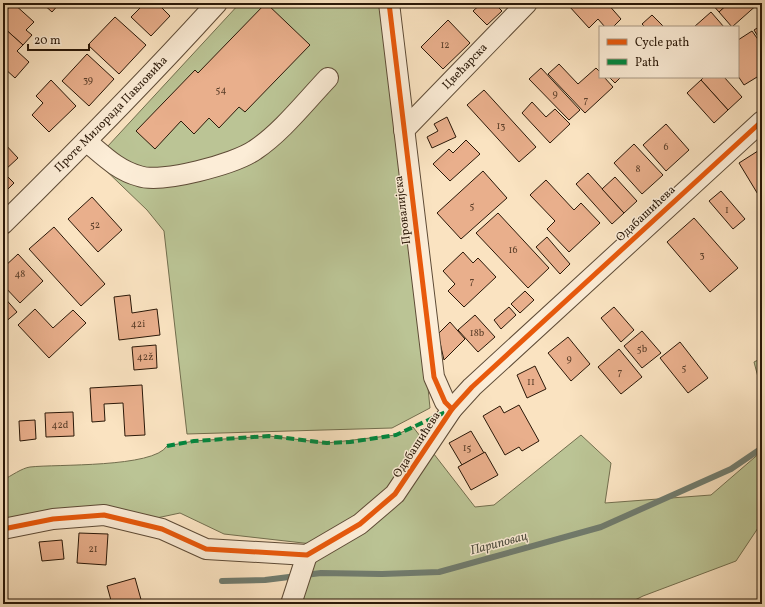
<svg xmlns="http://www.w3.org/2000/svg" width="765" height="607" viewBox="0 0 765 607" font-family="Vollkorn,serif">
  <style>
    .green { fill: #bbc495; stroke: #726e4e }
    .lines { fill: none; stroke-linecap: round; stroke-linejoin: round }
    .stream { stroke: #707c6f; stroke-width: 6 }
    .building { fill: #e9af8c; stroke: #2a1808 }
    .minor-casing { stroke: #5e4b36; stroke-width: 22 }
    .minor { stroke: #fcedd7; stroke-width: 20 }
    .quiet { stroke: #00873e; stroke-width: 4; stroke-dasharray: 8 4; stroke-linecap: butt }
    .cycleway-casing { stroke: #fcedd7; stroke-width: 8 }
    .cycleway { stroke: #e8590c; stroke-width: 5 }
    .labels { text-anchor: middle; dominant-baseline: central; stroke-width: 3; stroke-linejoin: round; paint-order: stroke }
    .number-label { font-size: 10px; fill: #5a3e29 }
    .street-label { font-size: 12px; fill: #2a1808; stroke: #fcedd7 }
    .water-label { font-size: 13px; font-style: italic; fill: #535244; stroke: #fcedd7 }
  </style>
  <rect width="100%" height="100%" fill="#fae3c1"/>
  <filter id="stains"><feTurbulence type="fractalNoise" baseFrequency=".005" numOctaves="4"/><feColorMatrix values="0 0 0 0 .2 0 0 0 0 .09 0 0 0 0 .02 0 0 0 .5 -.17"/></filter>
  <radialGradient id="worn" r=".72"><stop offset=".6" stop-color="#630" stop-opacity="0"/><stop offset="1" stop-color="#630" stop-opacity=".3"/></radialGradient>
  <g class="green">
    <polygon points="240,3 381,3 414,247 430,408 392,428 187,434 164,231 147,210 95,160"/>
    <polygon points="762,358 762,392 754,362"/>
    <path d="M 413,427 L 475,507 L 494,505 L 581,435 L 611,463 L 605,503 L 711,495 L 762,451 L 762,522 L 736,561 L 643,596 L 627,604 L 291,604 L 312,544 L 224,534 L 180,513 L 138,522 L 3,529 L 3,480 C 11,476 22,468 30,467 C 57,464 153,468 167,446 L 194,441 L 269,436 L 327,443 L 396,435 Z"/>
  </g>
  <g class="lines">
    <polyline class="stream" points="222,581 265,580 321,573 382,574 439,572 601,527 731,469 762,448"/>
  </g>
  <g class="building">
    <polygon points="13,3 34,22 26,30 32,35 23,45 3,27 3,14"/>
    <polygon points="42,3 60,3 52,12"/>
    <polygon points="145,3 157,3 170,16 151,36 131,17"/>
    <polygon points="266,3 310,45 245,112 239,107 219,128 209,118 194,134 181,121 155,149 136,131 195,70 198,73"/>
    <polygon points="482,3 494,3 502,11 487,25 473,11"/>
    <polygon points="572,3 607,3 621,19 613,27 605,27 598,19 589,28 569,6"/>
    <polygon points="711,3 729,3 719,12"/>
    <polygon points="729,3 759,3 732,27 719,12"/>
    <polygon points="711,12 724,27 694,27"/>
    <polygon points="652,15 664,27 645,27 642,24"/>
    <polygon points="115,17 146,45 119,74 88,45"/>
    <polygon points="448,20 470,43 443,69 421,47"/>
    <polygon points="762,25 762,43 754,30"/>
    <polygon points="3,27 23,45 17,51 29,62 15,78 3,67"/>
    <polygon points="752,31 762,45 762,74 744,85 738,76 738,40"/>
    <polygon points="87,54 114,79 89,106 62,81"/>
    <polygon points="559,64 578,84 596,68 600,72 600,77 604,77 613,87 585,113 548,74"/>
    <polygon points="541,68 580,110 569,120 529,79"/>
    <polygon points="609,77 621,77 615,83"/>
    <polygon points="704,77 724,77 742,97 728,110 701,80"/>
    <polygon points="3,78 7,81 3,86"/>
    <polygon points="51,80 76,106 49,132 32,115 43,103 36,96"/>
    <polygon points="701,80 728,110 714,123 687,93"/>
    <polygon points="484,90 536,147 519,162 467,105"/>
    <polygon points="532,102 546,117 555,109 570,124 550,143 522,113"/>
    <polygon points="447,117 456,137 432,148 427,137 438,131 434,124"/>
    <polygon points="666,124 689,150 666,171 643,145"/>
    <polygon points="466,140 480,154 450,181 433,164 449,149 453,153"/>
    <polygon points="3,142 18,158 5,170 3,168"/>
    <polygon points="634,144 663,175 642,194 614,163"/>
    <polygon points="761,149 762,151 762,201 739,163"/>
    <polygon points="483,171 507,198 461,239 437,213"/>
    <polygon points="3,172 14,183 3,194"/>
    <polygon points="588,173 624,213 612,224 576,184"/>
    <polygon points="615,177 637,201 624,213 602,189"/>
    <polygon points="546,180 574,210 581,203 600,223 569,252 547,229 555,221 530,195"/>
    <polygon points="721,191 745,219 733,229 709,201"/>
    <polygon points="92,197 122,230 98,252 68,219"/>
    <polygon points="498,213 549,268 528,288 476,233"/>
    <polygon points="694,218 738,268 710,292 667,242"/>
    <polygon points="54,227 105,284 81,306 29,249"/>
    <polygon points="547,237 570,264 560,274 536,247"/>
    <polygon points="463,252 473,263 478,258 496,277 464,307 448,291 455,284 443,271"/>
    <polygon points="18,254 43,281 20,303 3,285 3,268"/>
    <polygon points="525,291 534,300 520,313 511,304"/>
    <polygon points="130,295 132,313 157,309 160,335 119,340 114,297"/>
    <polygon points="3,296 17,312 3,324"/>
    <polygon points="509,307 516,315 501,329 494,320"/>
    <polygon points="614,307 634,330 621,342 601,318"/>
    <polygon points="35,309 53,328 73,310 86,323 49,358 18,325"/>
    <polygon points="475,315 495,337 478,352 458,330"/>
    <polygon points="450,322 465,339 444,360 438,334"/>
    <polygon points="642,331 661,353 642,368 624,346"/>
    <polygon points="568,337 590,364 571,381 548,353"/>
    <polygon points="680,342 708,378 688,393 660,358"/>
    <polygon points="156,345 157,368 134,370 132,347"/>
    <polygon points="619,349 642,377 621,394 598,367"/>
    <polygon points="535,366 546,389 527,398 517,375"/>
    <polygon points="142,385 145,435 125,436 123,403 104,404 105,421 92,422 90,388"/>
    <polygon points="519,405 539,441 522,451 519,447 505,455 483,416 500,406 504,413"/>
    <polygon points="73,412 74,436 46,437 45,413"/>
    <polygon points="35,420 36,439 20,441 19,421"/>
    <polygon points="471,431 484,453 462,465 449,443"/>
    <polygon points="485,452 498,475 471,490 458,467"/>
    <polygon points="79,533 108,534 106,565 77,563"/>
    <polygon points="62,540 64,559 42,561 39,542"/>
    <polygon points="135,578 142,603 112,604 107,586"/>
  </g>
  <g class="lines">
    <g class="minor-casing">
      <g id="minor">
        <polyline points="389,3 434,377 445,402 452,409"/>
        <path id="s1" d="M 404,130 L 527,3"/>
        <path d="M 86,141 C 103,155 117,170 139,176 C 161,184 235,164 255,150 C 282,132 306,101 328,78"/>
        <path id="s2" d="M 3,224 C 76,152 148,79 217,3"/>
        <polyline points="3,529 53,519 104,515 162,529 206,549 307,555 360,524 395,494 452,409 472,387 762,121"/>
        <polyline points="291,604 307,555"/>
      </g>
    </g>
    <use href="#minor" class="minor"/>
    <polyline class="quiet" points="167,446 194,441 269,436 327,443 350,442 396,435 450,410"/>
    <g class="cycleway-casing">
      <g id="cycleway">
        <polyline points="389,3 434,377 445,402 452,409"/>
        <polyline points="3,529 53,519 104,515 162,529 206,549 307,555 360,524 395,494 452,409 472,387 762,121"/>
      </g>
    </g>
    <use href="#cycleway" class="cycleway"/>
  </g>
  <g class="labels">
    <g class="number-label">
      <text x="445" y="45">12</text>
      <text x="88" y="80">39</text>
      <text x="221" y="90">54</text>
      <text x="555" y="94">9</text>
      <text x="586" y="100">7</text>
      <text x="501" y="126">13</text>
      <text x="666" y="147">6</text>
      <text x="638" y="169">8</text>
      <text x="472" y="206">5</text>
      <text x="727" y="210">1</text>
      <text x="95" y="225">52</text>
      <text x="513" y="250">16</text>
      <text x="702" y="255">3</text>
      <text x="20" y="274">48</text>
      <text x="472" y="281">7</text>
      <text x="138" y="324">42i</text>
      <text x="477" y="333">18b</text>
      <text x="642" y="349">5b</text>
      <text x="145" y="357">42ž</text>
      <text x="569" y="359">9</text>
      <text x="684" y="368">5</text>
      <text x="620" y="372">7</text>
      <text x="531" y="382">11</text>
      <text x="60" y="425">42d</text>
      <text x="467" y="448">15</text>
      <text x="93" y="549">21</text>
    </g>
    <g class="street-label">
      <text stroke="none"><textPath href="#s1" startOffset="88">Цвећарска</textPath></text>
      <text stroke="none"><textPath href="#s2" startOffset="154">Проте Милорада Павловића</textPath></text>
      <text transform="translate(403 210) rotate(-97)">Провалијска</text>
      <text transform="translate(646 214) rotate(-43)">Одабашићева</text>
      <text transform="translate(417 445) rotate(-57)">Одабашићева</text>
    </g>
    <g class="water-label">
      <text transform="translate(499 544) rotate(-15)">Париповац</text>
    </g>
  </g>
  <rect width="765" height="607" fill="none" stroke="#fae3c1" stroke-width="16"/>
  <rect x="4" y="4" width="757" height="599" fill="none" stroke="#2a1808" stroke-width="2"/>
  <rect x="8" y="8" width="749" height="591" fill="none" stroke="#2a1808"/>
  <rect x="599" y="26" width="140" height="52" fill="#fcedd7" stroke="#a89884"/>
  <rect x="607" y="39" width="20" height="6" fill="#e8590c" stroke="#a89884"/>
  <text x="635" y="46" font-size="12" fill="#2a1808">Cycle path</text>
  <rect x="607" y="59" width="20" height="6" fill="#00873e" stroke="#a89884"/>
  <text x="635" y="66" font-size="12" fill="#2a1808">Path</text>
  <path d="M28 44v6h61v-6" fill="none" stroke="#2a1808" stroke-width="2"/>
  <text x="34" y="44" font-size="12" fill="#2a1808" stroke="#fcedd7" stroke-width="3" paint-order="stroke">20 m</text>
  <rect width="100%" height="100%" filter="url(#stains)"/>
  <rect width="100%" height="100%" fill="url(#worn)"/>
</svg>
